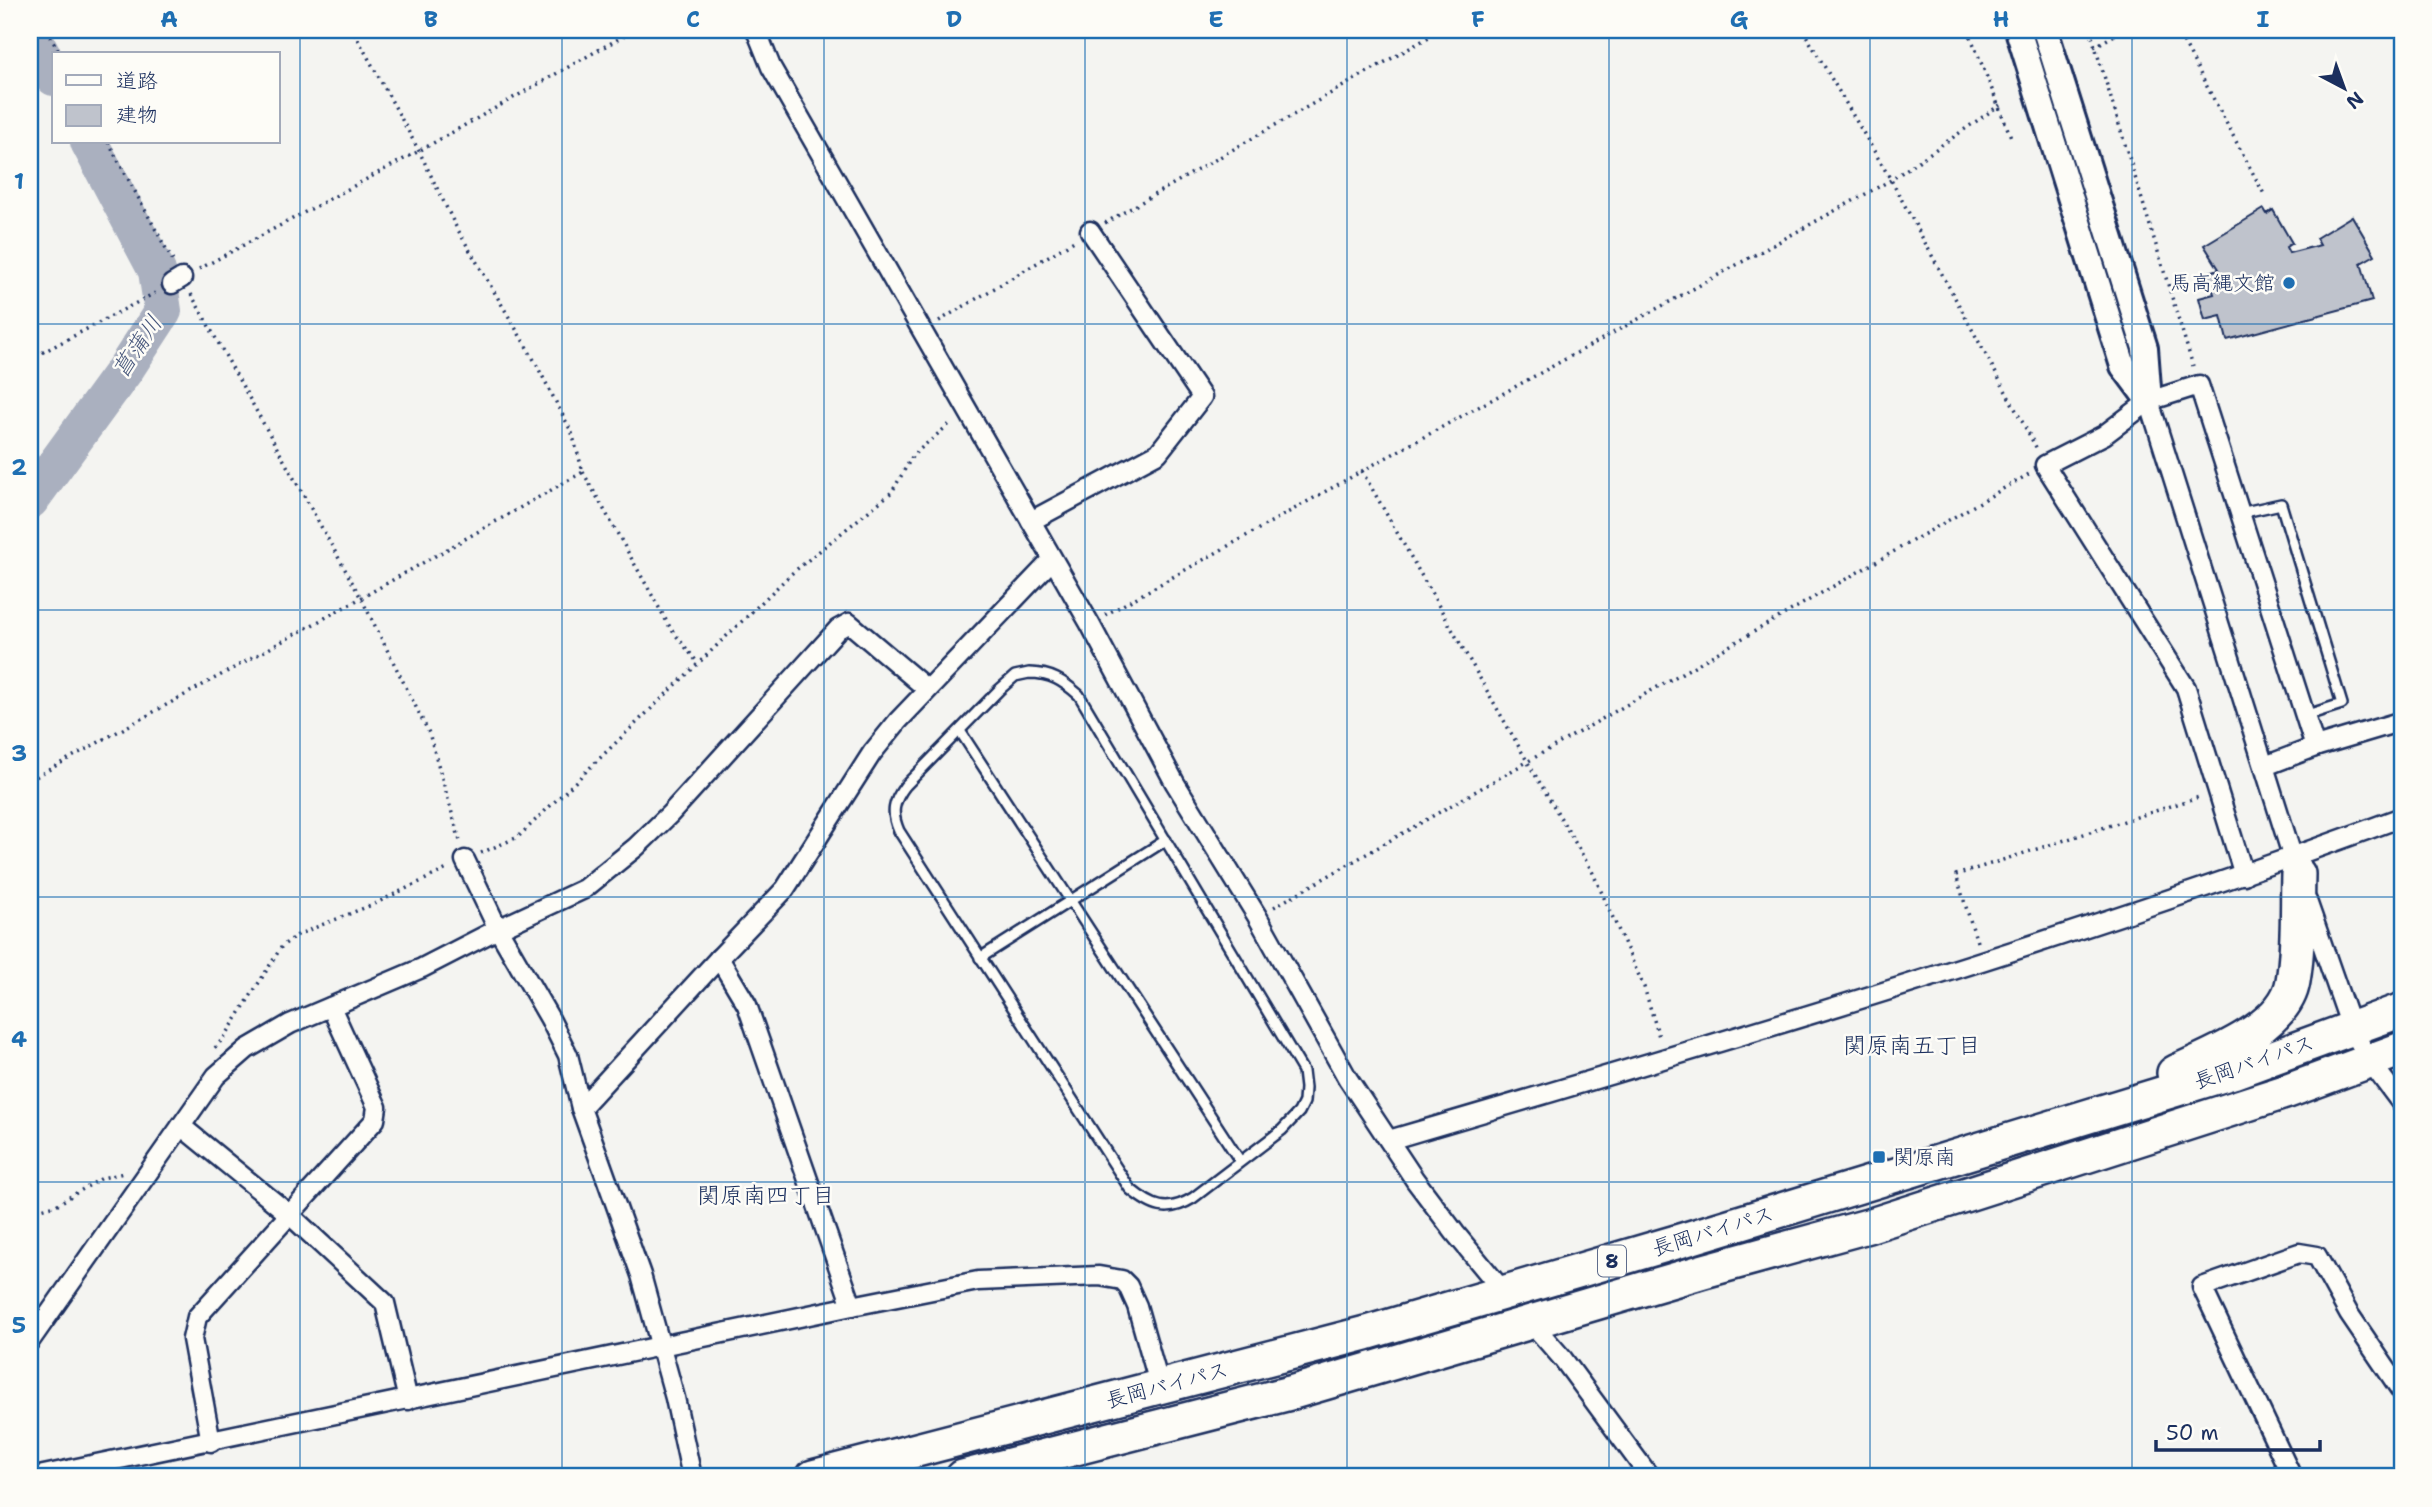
<svg xmlns="http://www.w3.org/2000/svg" width="2432" height="1507" viewBox="0 0 2432 1507" font-family="'Shantell Sans','Klee One',sans-serif">
  <style>
    .lines { fill: none; stroke-linecap: round; stroke-linejoin: round }
    .river { stroke: #aab0bf; stroke-width: 38 }
    .building { fill: #bfc3cc; stroke: #1b2f5e; stroke-width: 2 }
    .lane-casing { stroke: #1b2f5e; stroke-width: 14 }
    .street-casing { stroke: #1b2f5e; stroke-width: 23 }
    .secondary-casing { stroke: #1b2f5e; stroke-width: 30 }
    .highway-casing { stroke: #1b2f5e; stroke-width: 38 }
    .path { stroke: #1b2f5e; stroke-width: 3.5; stroke-dasharray: 2 5; stroke-linecap: butt }
    .lane { stroke: #fdfcf7; stroke-width: 9 }
    .street { stroke: #fdfcf7; stroke-width: 18 }
    .secondary { stroke: #fdfcf7; stroke-width: 24 }
    .highway { stroke: #fdfcf7; stroke-width: 33 }
    .grid { fill: none; stroke: #1f6fb2; stroke-width: 2; stroke-opacity: 0.55 }
    .poi-dot { fill: #1f6fb2; stroke: #fdfcf7; stroke-width: 2.5 }
    .labels { text-anchor: middle; dominant-baseline: central; stroke-width: 5; stroke-linejoin: round; paint-order: stroke }
    .shield { fill: #fdfcf7; stroke: #5f6c8c; stroke-width: 2 }
    .shield-label { font-size: 19px; font-weight: bold; fill: #1b2f5e }
    .poi-label { font-size: 21px; fill: #1b2f5e; stroke: #fdfcf7; text-anchor: end }
    .street-label { font-size: 21px; fill: #1b2f5e; stroke: #fdfcf7 }
    .water-label { font-size: 23px; font-style: italic; fill: #46567b; stroke: #fdfcf7 }
    .neighbourhood-label { font-size: 23px; fill: #1b2f5e; stroke: #fdfcf7 }
    .neatline { fill: none; stroke: #1f6fb2; stroke-width: 2.5 }
    .grid-label { font-size: 23px; text-anchor: middle; font-weight: bold; fill: #1f6fb2 }
  </style>
  <rect width="100%" height="100%" fill="#f4f4f1"/>
  <filter id="ink" filterUnits="userSpaceOnUse"><feTurbulence type="fractalNoise" baseFrequency=".0143" numOctaves="2"/><feDisplacementMap in="SourceGraphic" scale="14" xChannelSelector="R" yChannelSelector="G"/><feConvolveMatrix kernelMatrix="1 2 1 2 8 2 1 2 1" color-interpolation-filters="sRGB"/></filter>
  <g filter="url(#ink)">
    <g class="lines">
      <g class="river">
        <polyline points="30,32 54,77"/>
        <polyline points="30,500 126,368 163,311 157,271 89,142"/>
      </g>
    </g>
    <polygon class="building" points="2264,209 2267,214 2273,210 2292,243 2286,247 2289,253 2320,245 2316,238 2352,216 2375,255 2361,263 2372,301 2227,340 2221,316 2205,320 2199,298 2214,294 2207,273 2219,269 2204,245"/>
    <g class="lines">
      <g class="lane-casing">
        <g id="lane">
          <polyline points="2240,513 2281,504 2342,704 2304,716"/>
          <path d="M 1029,673 C 1051,673 1063,681 1079,695 L 1303,1071 L 1305,1088 L 1304,1102 L 1299,1112 L 1282,1130 L 1193,1198 C 1167,1214 1152,1207 1130,1189 L 899,831 C 891,813 893,802 905,786 L 999,690 L 1015,676 Z"/>
          <polyline points="960,731 1240,1161"/>
          <polyline points="980,958 1166,840"/>
        </g>
      </g>
      <g class="street-casing">
        <g id="street">
          <polyline points="756,30 771,67 1090,624 1175,783 1257,916 1348,1079 1415,1180 1455,1233 1507,1296"/>
          <polyline points="172,284 182,278"/>
          <polyline points="2149,401 2296,868"/>
          <polyline points="1031,521 1158,453 1202,397 1090,231"/>
          <polyline points="2315,747 2402,721"/>
          <polyline points="465,860 498,929 550,1019 568,1055 581,1108 641,1275 675,1398 692,1477"/>
          <polyline points="2244,875 2186,688 2045,465 2104,435 2149,401 2199,385 2315,747 2265,766"/>
          <polyline points="2307,901 2351,1027 2369,1060 2402,1104"/>
          <polyline points="581,1108 719,958 785,889 872,753 898,721 1052,560"/>
          <polyline points="181,1126 290,1215 385,1303 408,1400"/>
          <path d="M 1389,1140 C 1730,1040 2070,940 2402,817"/>
          <polyline points="852,1306 978,1281 1099,1276 1122,1280 1128,1286 1137,1306 1160,1387"/>
          <polyline points="1528,1319 1563,1359 1650,1477"/>
          <polyline points="30,1341 216,1076 247,1049 290,1024 422,968 498,929 584,889 636,847 670,814 838,629 849,623 927,689"/>
          <polyline points="211,1442 192,1339 197,1317 375,1120 377,1107 331,1007"/>
          <polyline points="34,1477 852,1306 747,1005 719,958"/>
          <polyline points="2292,1477 2202,1287 2299,1253 2317,1256 2349,1314 2402,1392"/>
        </g>
      </g>
      <g class="secondary-casing">
        <g id="secondary">
          <polyline points="2018,30 2123,366 2149,401"/>
          <polyline points="2045,30 2145,348 2149,401"/>
        </g>
      </g>
      <g class="highway-casing">
        <g id="highway">
          <path d="M 2174,1073 C 2211,1055 2286,1028 2293,981 C 2299,946 2297,909 2298,874"/>
          <polyline points="813,1477 1366,1333 1683,1240 2233,1072 2402,1010"/>
          <polyline points="963,1477 1290,1393 1704,1271 1868,1226 2288,1091 2402,1049"/>
        </g>
      </g>
      <g class="path">
        <polyline points="47,30 60,54"/>
        <polyline points="1803,30 1891,180 2037,449"/>
        <polyline points="1968,30 2011,137"/>
        <polyline points="2090,30 2193,366"/>
        <polyline points="2177,30 2264,194"/>
        <polyline points="2094,47 2123,30"/>
        <polyline points="108,142 174,263"/>
        <polyline points="1105,223 1441,30"/>
        <polyline points="199,269 419,151 634,30"/>
        <polyline points="191,294 361,598 429,733 460,841"/>
        <polyline points="939,321 1074,241"/>
        <polyline points="30,359 155,293"/>
        <polyline points="1362,471 1527,761 1592,871 1644,987 1660,1040"/>
        <polyline points="583,472 671,629 698,663"/>
        <polyline points="1105,615 1362,471 1891,180 2000,105"/>
        <polyline points="30,780 361,598 583,472 572,433 533,358 455,225 419,151 353,30"/>
        <polyline points="481,853 518,837 791,574 892,492 913,455 952,422"/>
        <polyline points="1274,907 2029,474"/>
        <polyline points="1977,942 1956,875 2199,797"/>
        <polyline points="215,1048 226,1035 282,946 299,934 374,904 449,868"/>
        <polyline points="30,1212 56,1205 102,1178 124,1173"/>
      </g>
      <use href="#lane" class="lane"/>
      <use href="#street" class="street"/>
      <use href="#secondary" class="secondary"/>
      <use href="#highway" class="highway"/>
    </g>
  </g>
  <path class="grid" d="M 300,30 L 300,1477M 562,30 L 562,1477M 824,30 L 824,1477M 1085,30 L 1085,1477M 1347,30 L 1347,1477M 1609,30 L 1609,1477M 1870,30 L 1870,1477M 2132,30 L 2132,1477M 30,324 L 2402,324M 30,610 L 2402,610M 30,897 L 2402,897M 30,1182 L 2402,1182"/>
  <g class="poi-dot">
    <circle cx="2289" cy="283" r="7"/>
    <rect x="1872" y="1150" width="14" height="14" rx="3.5"/>
  </g>
  <g class="labels">
    <rect class="shield" x="1598" y="1245.5" width="28" height="31" rx="5"/>
    <g class="shield-label">
      <text x="1612" y="1261">8</text>
    </g>
    <g class="poi-label">
      <text x="2275" y="283">馬高縄文館</text>
      <text x="1893" y="1157" text-anchor="start">関原南</text>
    </g>
    <g class="street-label">
      <text transform="translate(2254 1062) rotate(-19)">長岡バイパス</text>
      <text transform="translate(1713 1231) rotate(-17)">長岡バイパス</text>
      <text transform="translate(1167 1385) rotate(-15)">長岡バイパス</text>
    </g>
    <g class="water-label">
      <text transform="translate(137 346) rotate(-56)">菖蒲川</text>
    </g>
    <g class="neighbourhood-label">
      <text x="1912" y="1045">関原南五丁目</text>
      <text x="766" y="1195">関原南四丁目</text>
    </g>
  </g>
  <rect width="2432" height="1507" fill="none" stroke="#fdfcf7" stroke-width="77"/>
  <rect x="52" y="52" width="228" height="91" fill="#fdfcf7" stroke="#a3aaba" stroke-width="2"/>
  <rect x="66" y="75" width="35" height="10" fill="#fdfcf7" stroke="#a3aaba" stroke-width="2"/>
  <text x="116" y="88" font-size="21" fill="#1b2f5e">道路</text>
  <rect x="66" y="105" width="35" height="21" fill="#bfc3cc" stroke="#a3aaba" stroke-width="2"/>
  <text x="116" y="122" font-size="21" fill="#1b2f5e">建物</text>
  <g transform="translate(2344 88) rotate(139)" stroke="#fdfcf7" stroke-width="5" paint-order="stroke">
  <path d="M0-5L12 26L0 18L-12 26Z" fill="#1b2f5e"/>
  <text y="-10" font-size="19" font-weight="bold" text-anchor="middle" fill="#1b2f5e">N</text>
  </g>
  <path d="M2156 1440v10h164v-10" fill="none" stroke="#1b2f5e" stroke-width="3.5"/>
  <text x="2166" y="1440" font-size="21" fill="#1b2f5e" stroke="#fdfcf7" stroke-width="5" paint-order="stroke">50 m</text>
  <rect x="38" y="38" width="2356" height="1430" class="neatline"/>
  <g class="grid-label">
    <text x="169" y="27">A</text>
    <text x="431" y="27">B</text>
    <text x="693" y="27">C</text>
    <text x="954" y="27">D</text>
    <text x="1216" y="27">E</text>
    <text x="1478" y="27">F</text>
    <text x="1739" y="27">G</text>
    <text x="2001" y="27">H</text>
    <text x="2263" y="27">I</text>
    <text x="19" y="189">1</text>
    <text x="19" y="475">2</text>
    <text x="19" y="761">3</text>
    <text x="19" y="1047">4</text>
    <text x="19" y="1333">5</text>
  </g>
</svg>
